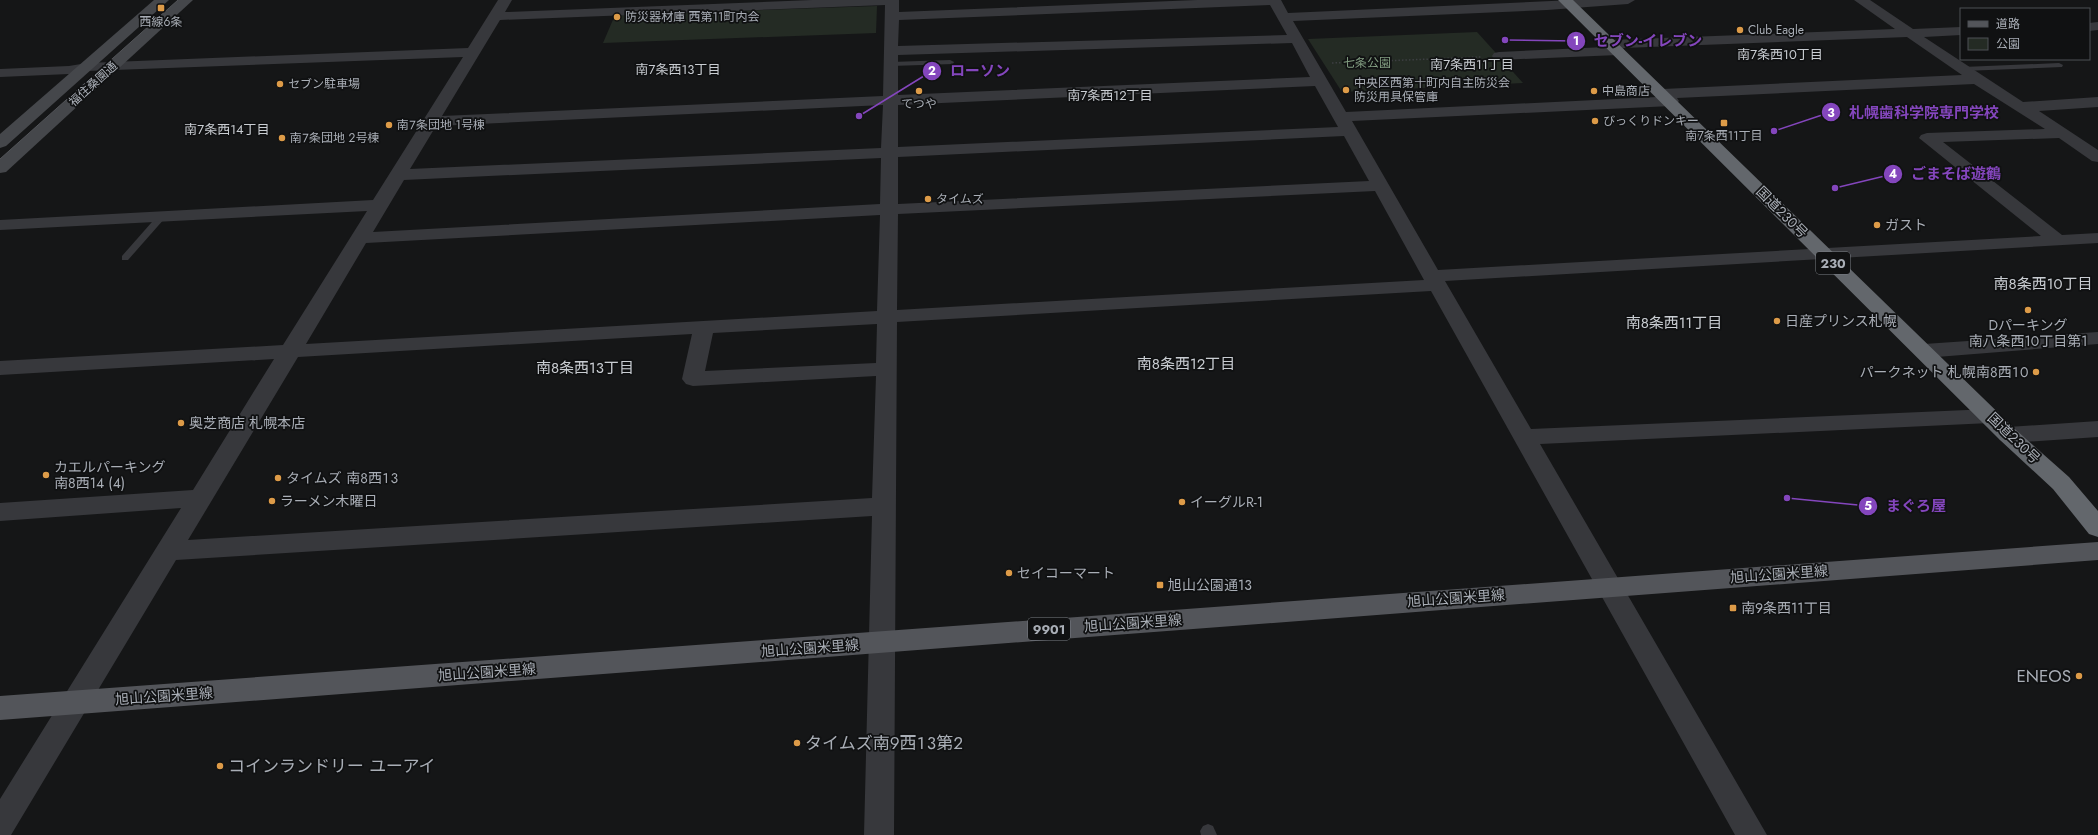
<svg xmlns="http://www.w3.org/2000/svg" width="2098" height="835" viewBox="0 0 2098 835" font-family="Jost,'Noto Sans JP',sans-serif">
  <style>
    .green { fill: #242b24 }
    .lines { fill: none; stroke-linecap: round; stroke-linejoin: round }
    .path { stroke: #3d3f42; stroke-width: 1.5; stroke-dasharray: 1.5 2; stroke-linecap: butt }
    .lane { fill: #37383c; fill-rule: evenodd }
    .street { fill: #37383c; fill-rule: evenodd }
    .secondary { fill: #45474b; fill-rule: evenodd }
    .primary { fill: #53555a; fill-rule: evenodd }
    .highway { fill: #63676c; fill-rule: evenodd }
    .tram { stroke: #525458; stroke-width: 1 }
    .poi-dot { fill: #dd9b48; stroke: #101112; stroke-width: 1.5 }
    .labels { text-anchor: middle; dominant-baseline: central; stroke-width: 3.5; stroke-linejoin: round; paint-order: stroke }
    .far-poi-label { font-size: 12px; fill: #a9aeb6; stroke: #101112; text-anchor: start }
    .far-park-label { font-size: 12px; fill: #839e82; stroke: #101112 }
    .far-street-label { font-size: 12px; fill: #a9aeb6; stroke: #101112 }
    .far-neighbourhood-label { font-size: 13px; fill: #c9cdd2; stroke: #101112 }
    .shield { fill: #101112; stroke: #7b7f85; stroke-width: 1 }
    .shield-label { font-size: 13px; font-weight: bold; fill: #a9aeb6 }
    .street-label { font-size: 14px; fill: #a9aeb6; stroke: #101112 }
    .poi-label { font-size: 14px; fill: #a9aeb6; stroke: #101112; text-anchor: start }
    .neighbourhood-label { font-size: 15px; fill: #c9cdd2; stroke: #101112 }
    .near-poi-label { font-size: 17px; fill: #a9aeb6; stroke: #101112; text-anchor: start }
    .leader { fill: none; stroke: #8446bd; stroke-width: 1.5 }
    .callout-dot { fill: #8446bd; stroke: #101112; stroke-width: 1.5 }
    .mark-label { font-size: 12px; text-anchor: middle; font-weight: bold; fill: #fff }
    .callout-label { font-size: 15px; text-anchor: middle; font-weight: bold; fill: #8446bd; stroke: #101112; stroke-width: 3.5; stroke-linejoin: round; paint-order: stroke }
  </style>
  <rect width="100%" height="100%" fill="#151617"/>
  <g class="green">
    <polygon points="877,6 876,33 603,43 615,15"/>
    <polygon points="1477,32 1523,83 1342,92 1308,39"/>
  </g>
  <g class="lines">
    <polyline class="path" points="1332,63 1481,57"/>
    <g class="lane">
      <polygon points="950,60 954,62 953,64 891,66 887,64 891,62"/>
      <polygon points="2059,63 2063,65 2062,67 1963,71 1959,69 1963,67"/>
      <polygon points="162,213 166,216 165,218 128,260 122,260 122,256 159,214"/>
      <polygon points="1208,824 1213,826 1217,835 1201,835 1200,831 1203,826"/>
    </g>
    <g class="street">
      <path d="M 498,0 L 512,0 L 505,12 L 812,0 L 899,0 L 899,12 L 1197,0 L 1281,0 L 1288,13 L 1573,0 L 1635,0 L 1628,4 L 1547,10 L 1293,21 L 1346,112 L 1657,97 L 1655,94 L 1658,91 L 1663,89 L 1962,75 L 1907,37 L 1623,48 L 1625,51 L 1623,54 L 1618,55 L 1499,60 L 1494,59 L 1492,56 L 1494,53 L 1499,52 L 1606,47 L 1603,44 L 1605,41 L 1610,40 L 1895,29 L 1854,0 L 1870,0 L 1913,29 L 1961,27 L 1961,35 L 1924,37 L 2023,102 L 2098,97 L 2098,107 L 2039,111 L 2098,150 L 2098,162 L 2092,161 L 2059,138 L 1943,142 L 2062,235 L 2098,233 L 2098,243 L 1445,281 L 1531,429 L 1990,409 L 1998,411 L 2001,416 L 1998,421 L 1990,423 L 1540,444 L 1767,835 L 1735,835 L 1431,291 L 897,322 L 894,835 L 864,835 L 872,516 L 176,560 L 11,835 L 0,835 L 0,799 L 181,508 L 0,521 L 0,503 L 193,490 L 274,359 L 0,375 L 0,361 L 283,345 L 367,211 L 0,230 L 0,220 L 373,200 L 463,57 L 87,71 L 69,74 L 0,77 L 0,69 L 69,66 L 87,63 L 468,48 ZM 885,5 L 883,96 L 442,116 L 500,20 ZM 1270,5 L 1287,35 L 898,46 L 899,20 ZM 1292,43 L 1310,77 L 898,95 L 898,55 ZM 1974,84 L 2045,129 L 1927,133 L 1921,135 L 1919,138 L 2041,236 L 1438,270 L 1352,121 L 1671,106 L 1676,104 L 1679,101 L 1677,98 ZM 1315,86 L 1338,127 L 898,147 L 898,105 ZM 883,105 L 881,148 L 410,169 L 436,126 ZM 1344,136 L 1369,181 L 898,204 L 898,157 ZM 881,158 L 880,204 L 373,232 L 404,180 ZM 1375,191 L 1424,280 L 897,310 L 898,214 ZM 880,215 L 877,311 L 306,344 L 366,243 ZM 877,324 L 876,363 L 705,371 L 713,333 ZM 692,334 L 682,379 L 686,384 L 693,386 L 876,376 L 872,498 L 188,540 L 298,357 Z"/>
      <polygon points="2098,22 2098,30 2089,31 2089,23"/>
      <polygon points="2098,332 2098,344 1924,358 1917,356 1914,351 1917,346 1924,344"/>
      <polygon points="2098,421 2098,437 2008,443 2000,440 1997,435 2000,430 2008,427"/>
    </g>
    <g class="secondary">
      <polygon points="154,0 169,0 6,146 0,148 0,134"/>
      <polygon points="178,0 193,0 6,172 0,173 0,159"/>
    </g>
    <polygon class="primary" points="2098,542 2098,560 0,720 0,696"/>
    <polygon class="highway" points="1558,0 1573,0 2016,430 2069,477 2098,511 2098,537 2089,534 2053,489 2000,440"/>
    <polyline class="tram" points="0,159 178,0"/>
  </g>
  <g class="poi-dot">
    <rect x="157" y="4" width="8" height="8" rx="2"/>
    <circle cx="617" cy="17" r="4"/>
    <circle cx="1740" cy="30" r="4"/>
    <circle cx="280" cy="84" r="4"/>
    <circle cx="1346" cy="90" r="4"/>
    <circle cx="919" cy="91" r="4"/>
    <circle cx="1594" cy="91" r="4"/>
    <circle cx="1595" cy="121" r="4"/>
    <rect x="1720" y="119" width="8" height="8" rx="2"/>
    <circle cx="389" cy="125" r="4"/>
    <circle cx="282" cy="138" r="4"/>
    <circle cx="928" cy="199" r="4"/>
    <circle cx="1877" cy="225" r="4"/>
    <circle cx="2028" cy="310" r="4"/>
    <circle cx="1777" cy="321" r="4"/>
    <circle cx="2036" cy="372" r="4"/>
    <circle cx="181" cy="423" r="4"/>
    <circle cx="46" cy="475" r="4"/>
    <circle cx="278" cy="478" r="4"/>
    <circle cx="272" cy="501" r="4"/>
    <circle cx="1182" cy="502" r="4"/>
    <circle cx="1009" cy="573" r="4"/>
    <rect x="1156" y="581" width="8" height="8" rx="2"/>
    <rect x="1729" y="604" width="8" height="8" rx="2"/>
    <circle cx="2079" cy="676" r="4"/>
    <circle cx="797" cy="743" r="4"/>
    <circle cx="220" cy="766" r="4"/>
  </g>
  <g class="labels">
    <g class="far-poi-label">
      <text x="625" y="17">防災器材庫 西第11町内会</text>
      <text x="161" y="22" text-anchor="middle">西線6条</text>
      <text x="1748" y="30">Club Eagle</text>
      <text x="1354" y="83">中央区西第十町内自主防災会<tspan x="1354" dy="14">防災用具保管庫</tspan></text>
      <text x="288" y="84">セブン駐車場</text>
      <text x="1602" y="91">中島商店</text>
      <text x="919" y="104" text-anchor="middle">てつや</text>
      <text x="1603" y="121">びっくりドンキー</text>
      <text x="397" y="125">南７条団地 1号棟</text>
      <text x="1724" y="136" text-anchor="middle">南7条西11丁目</text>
      <text x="290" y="138">南７条団地 2号棟</text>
      <text x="936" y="199">タイムズ</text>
    </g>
    <g class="far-park-label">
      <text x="1367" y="63">七条公園</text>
    </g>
    <g class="far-street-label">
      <text transform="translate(93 84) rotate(-42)">福住桑園通</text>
    </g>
    <g class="far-neighbourhood-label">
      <text x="1780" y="54">南7条西10丁目</text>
      <text x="1472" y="64">南7条西11丁目</text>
      <text x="678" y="69">南7条西13丁目</text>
      <text x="1110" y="95">南7条西12丁目</text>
      <text x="227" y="129">南7条西14丁目</text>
    </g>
    <g class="shield">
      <rect x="1816" y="252" width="34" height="22" rx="3"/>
      <rect x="1028" y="618" width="42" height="22" rx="3"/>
    </g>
    <g class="shield-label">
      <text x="1833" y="263">230</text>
      <text x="1049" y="629">9901</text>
    </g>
    <g class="street-label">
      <text transform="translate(1782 212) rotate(45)">国道230号</text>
      <text transform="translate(2014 438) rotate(44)">国道230号</text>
      <text transform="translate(1779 574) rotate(-4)">旭山公園米里線</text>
      <text transform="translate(1456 598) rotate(-4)">旭山公園米里線</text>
      <text transform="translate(1133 623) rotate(-4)">旭山公園米里線</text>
      <text transform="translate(810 648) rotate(-4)">旭山公園米里線</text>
      <text transform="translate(487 672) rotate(-4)">旭山公園米里線</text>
      <text transform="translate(164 696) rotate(-4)">旭山公園米里線</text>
    </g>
    <g class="poi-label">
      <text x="1885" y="225">ガスト</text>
      <text x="1785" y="321">日産プリンス札幌</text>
      <text x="2028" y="325" text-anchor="middle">Dパーキング<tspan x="2028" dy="16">南八条西10丁目第1</tspan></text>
      <text x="2028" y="372" text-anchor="end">パークネット 札幌南８西１０</text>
      <text x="189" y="423">奥芝商店 札幌本店</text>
      <text x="54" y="467">カエルパーキング<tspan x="54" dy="16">南8西14 (4)</tspan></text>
      <text x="286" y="478">タイムズ 南８西１３</text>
      <text x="280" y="501">ラーメン木曜日</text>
      <text x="1190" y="502">イーグルR-1</text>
      <text x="1017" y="573">セイコーマート</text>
      <text x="1168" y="585">旭山公園通13</text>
      <text x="1741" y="608">南9条西11丁目</text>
    </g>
    <g class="neighbourhood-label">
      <text x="2043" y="284">南8条西10丁目</text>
      <text x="1674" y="323">南8条西11丁目</text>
      <text x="1186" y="364">南8条西12丁目</text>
      <text x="585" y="368">南8条西13丁目</text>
    </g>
    <g class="near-poi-label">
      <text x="2071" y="676" text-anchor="end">ENEOS</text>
      <text x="805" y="743">タイムズ南９西１３第２</text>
      <text x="228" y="766">コインランドリー ユーアイ</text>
    </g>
  </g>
  <path class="leader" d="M1505 40L1576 41M859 116L932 71M1774 131L1831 112M1835 188L1893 174M1787 498L1868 506"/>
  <g class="callout-dot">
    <circle cx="1505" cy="40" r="4"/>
    <circle cx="859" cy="116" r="4"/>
    <circle cx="1774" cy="131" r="4"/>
    <circle cx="1835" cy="188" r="4"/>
    <circle cx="1787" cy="498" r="4"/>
    <circle cx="1576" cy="41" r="10"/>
    <circle cx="932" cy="71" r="10"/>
    <circle cx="1831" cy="112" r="10"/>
    <circle cx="1893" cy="174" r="10"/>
    <circle cx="1868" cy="506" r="10"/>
  </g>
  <g class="mark-label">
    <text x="1576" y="45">1</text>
    <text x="932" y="75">2</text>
    <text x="1831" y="117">3</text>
    <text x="1893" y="178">4</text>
    <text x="1868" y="510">5</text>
  </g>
  <g class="callout-label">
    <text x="1648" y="46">セブン-イレブン</text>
    <text x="980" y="76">ローソン</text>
    <text x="1924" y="118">札幌歯科学院専門学校</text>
    <text x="1956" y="179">ごまそば遊鶴</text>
    <text x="1916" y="511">まぐろ屋</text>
  </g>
  <rect x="1960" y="8" width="130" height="52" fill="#101112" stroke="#4d5054"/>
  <rect x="1968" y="21" width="20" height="6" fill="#53555a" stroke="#4d5054"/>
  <text x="1996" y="28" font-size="12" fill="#a9aeb6">道路</text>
  <rect x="1968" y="38" width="20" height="12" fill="#242b24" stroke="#4d5054"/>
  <text x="1996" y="48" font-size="12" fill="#a9aeb6">公園</text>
</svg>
